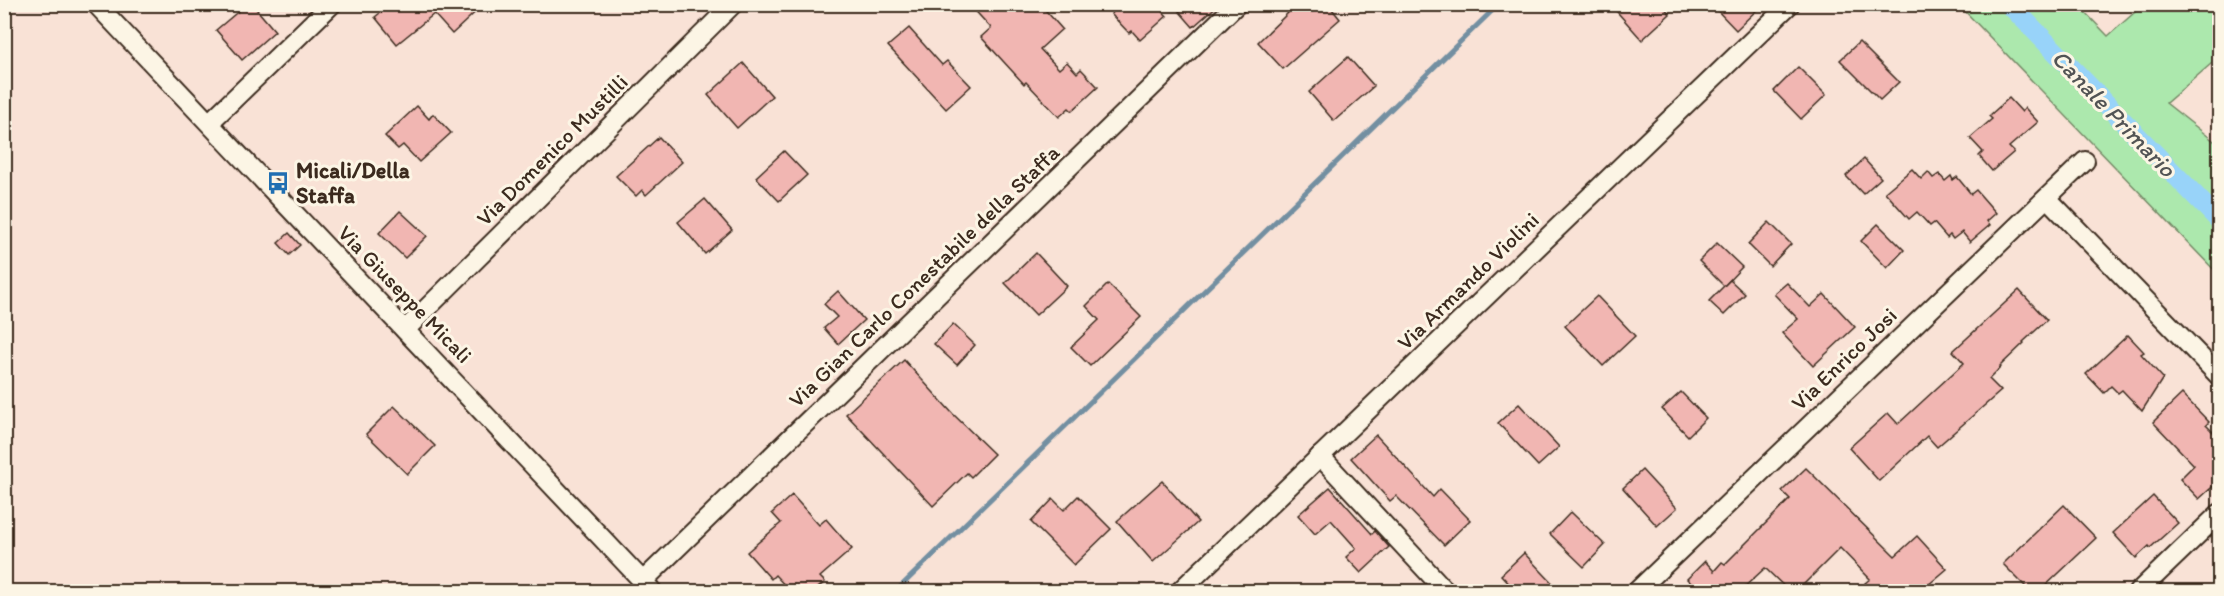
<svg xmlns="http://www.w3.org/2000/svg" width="2224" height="596" viewBox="0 0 2224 596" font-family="Itim,sans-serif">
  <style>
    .green { fill: #ace8ad; stroke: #748966; stroke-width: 1.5 }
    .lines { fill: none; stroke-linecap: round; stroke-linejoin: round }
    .stream { stroke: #738fa1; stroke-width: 5 }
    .canal { stroke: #98d3f9; stroke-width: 20 }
    .building { fill: #f1b6b2; stroke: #3b2a1e; stroke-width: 1.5 }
    .minor-casing { stroke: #3b2a1e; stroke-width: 22 }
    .minor { stroke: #fcf5e5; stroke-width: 18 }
    .labels { text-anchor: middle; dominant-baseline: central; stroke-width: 6; stroke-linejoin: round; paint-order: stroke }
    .street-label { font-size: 22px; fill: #3b2a1e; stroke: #fcf5e5 }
    .poi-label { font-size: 22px; font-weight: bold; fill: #3b2a1e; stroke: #fcf5e5; text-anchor: start }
    .water-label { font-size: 24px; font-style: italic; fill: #525455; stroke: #fcf5e5 }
  </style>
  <rect width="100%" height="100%" fill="#f9e2d6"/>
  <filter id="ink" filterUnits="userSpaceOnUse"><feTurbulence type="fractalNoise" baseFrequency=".0167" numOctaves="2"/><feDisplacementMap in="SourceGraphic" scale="12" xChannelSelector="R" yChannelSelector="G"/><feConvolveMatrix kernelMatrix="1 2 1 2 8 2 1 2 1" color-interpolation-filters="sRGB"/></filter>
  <g filter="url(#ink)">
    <polygon class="green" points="1959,5 2078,5 2108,36 2143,5 2219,5 2219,57 2166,103 2219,145 2219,275"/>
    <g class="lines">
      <polyline class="stream" points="895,592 1499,4"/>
      <polyline class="canal" points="2009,4 2220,221"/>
    </g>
    <g class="building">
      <polygon points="247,4 252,4 275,31 242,60 216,30"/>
      <polygon points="391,4 484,4 452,34 434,14 397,44 375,17"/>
      <polygon points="969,4 1040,4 1062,29 1040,49 1059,69 1067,62 1077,73 1081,69 1098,87 1072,111 1069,108 1059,117 1026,82 1024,84 981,37 991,28"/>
      <polygon points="1122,4 1156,4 1167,16 1140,40 1132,31 1129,33 1111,14"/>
      <polygon points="1173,4 1219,4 1193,27"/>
      <polygon points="1294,4 1328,4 1340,19 1283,69 1258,42 1288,13 1286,11"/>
      <polygon points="1610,4 1661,4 1670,14 1642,40"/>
      <polygon points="1711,4 1763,4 1736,30"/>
      <polygon points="909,28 942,65 947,61 971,86 946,109 888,46"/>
      <polygon points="1859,42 1899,82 1880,100 1840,60"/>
      <polygon points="1348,57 1374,86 1334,121 1309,92"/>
      <polygon points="743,63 772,96 737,128 708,95"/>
      <polygon points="1798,67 1826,95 1801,119 1774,91"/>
      <polygon points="2009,98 2022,112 2025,108 2038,122 2009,147 2014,152 1992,171 1979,156 1983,152 1970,138 1992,119 1989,116"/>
      <polygon points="417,106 429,119 433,114 451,133 419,162 403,145 398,149 385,136"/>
      <polygon points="659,137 682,162 646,195 642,190 636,196 616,176"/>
      <polygon points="784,151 807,175 779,201 756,177"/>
      <polygon points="1864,159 1881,178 1863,194 1846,176"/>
      <polygon points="1912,169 1921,179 1928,172 1933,178 1939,174 1945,181 1951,176 1953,180 1957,177 1971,194 1976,190 1996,213 1987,221 1990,225 1970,242 1962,232 1953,239 1950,235 1947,238 1934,223 1930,226 1917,212 1909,219 1885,192"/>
      <polygon points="705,199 732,230 705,254 678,222"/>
      <polygon points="400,211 427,236 405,258 379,233"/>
      <polygon points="1769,222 1791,244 1770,266 1748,244"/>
      <polygon points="1878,224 1904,250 1887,268 1861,241"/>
      <polygon points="289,233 300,245 289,255 278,243"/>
      <polygon points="1717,243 1742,267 1724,286 1699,261"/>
      <polygon points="1036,253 1067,286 1036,315 1005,283"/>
      <polygon points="1730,280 1745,294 1724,315 1709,301"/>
      <polygon points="1787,283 1810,307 1824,294 1855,327 1813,366 1782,333 1798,319 1774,294"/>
      <polygon points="1108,284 1141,317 1090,366 1071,347 1099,320 1086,306"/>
      <polygon points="2019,290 2047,320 2023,342 2024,343 2000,366 2001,367 1989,379 2001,391 1937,447 1927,436 1879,481 1849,448 1888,413 1898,424 1964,363 1953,351"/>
      <polygon points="838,291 864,320 838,344 824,328 837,317 824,304"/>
      <polygon points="1597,296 1635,336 1603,366 1565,326"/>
      <polygon points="953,324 975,345 957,365 934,344"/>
      <polygon points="2128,335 2144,352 2141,354 2163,378 2142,411 2122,390 2118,393 2111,386 2104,393 2086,374"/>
      <polygon points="904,360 953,414 994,454 971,477 967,473 933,506 846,414"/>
      <polygon points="1681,392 1706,418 1688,436 1662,409"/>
      <polygon points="2182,394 2209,422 2206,425 2220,439 2220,480 2199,499 2180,479 2194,465 2153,422"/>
      <polygon points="1519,404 1559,447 1538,466 1498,423"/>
      <polygon points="394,406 435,446 407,474 366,434"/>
      <polygon points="1376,435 1433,497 1440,489 1470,520 1444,545 1396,496 1390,501 1351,458"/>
      <polygon points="1806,468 1895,556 1917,536 1947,569 1921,591 1873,591 1865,583 1870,579 1840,548 1797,591 1789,591 1765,568 1740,591 1699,591 1687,579 1705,561 1714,571 1722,562 1725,564 1790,499 1782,491"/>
      <polygon points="1642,470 1677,508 1657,526 1623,488"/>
      <polygon points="1162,481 1198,522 1153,562 1117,521"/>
      <polygon points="1330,487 1372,534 1375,531 1389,547 1361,573 1346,557 1356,548 1331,520 1315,534 1298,515"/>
      <polygon points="792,495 819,525 826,519 852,549 820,577 825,582 814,591 790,591 775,575 771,579 747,552 781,523 772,513"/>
      <polygon points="1078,496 1111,529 1074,565 1031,522 1053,499 1064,510"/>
      <polygon points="2153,496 2178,523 2150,548 2149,546 2136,558 2113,533"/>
      <polygon points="2064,505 2096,538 2040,591 2030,591 2003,564"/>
      <polygon points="1571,512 1605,545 1584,567 1550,534"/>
      <polygon points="1524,553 1560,591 1516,591 1501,575"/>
    </g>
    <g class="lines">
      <g class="minor-casing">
        <g id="minor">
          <polyline points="96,4 653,592"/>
          <polyline points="210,122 332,4"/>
          <polyline points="2047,198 2220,377"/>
          <polyline points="405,330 733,4"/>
          <polyline points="1320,456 1442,587 1437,592"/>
          <polyline points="643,581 1237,4"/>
          <polyline points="1179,592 1790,4"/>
          <polyline points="1636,592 2085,161"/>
          <polyline points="2138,592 2220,513"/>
        </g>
      </g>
      <use href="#minor" class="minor"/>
    </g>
  </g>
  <defs>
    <g id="bus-bare" transform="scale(1.8)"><path d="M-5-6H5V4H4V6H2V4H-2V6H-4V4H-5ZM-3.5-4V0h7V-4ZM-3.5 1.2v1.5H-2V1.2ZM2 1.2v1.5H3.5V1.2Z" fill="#1f6fb2" stroke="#fcf5e5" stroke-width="2.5" paint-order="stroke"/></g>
  </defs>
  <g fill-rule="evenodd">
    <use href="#bus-bare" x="278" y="183"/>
  </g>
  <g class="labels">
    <g class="street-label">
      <text transform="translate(552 150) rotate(-45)">Via Domenico Mustilli</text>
      <text transform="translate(924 276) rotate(-44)">Via Gian Carlo Conestabile della Staffa</text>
      <text transform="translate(1468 281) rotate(-44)">Via Armando Violini</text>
      <text transform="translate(405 294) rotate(46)">Via Giuseppe Micali</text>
      <text transform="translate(1844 359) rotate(-44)">Via Enrico Josi</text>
    </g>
    <g class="poi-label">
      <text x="296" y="170">Micali/Della<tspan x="296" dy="25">Staffa</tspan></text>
    </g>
    <g class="water-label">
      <text transform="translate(2114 113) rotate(46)">Canale Primario</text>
    </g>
  </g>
  <rect width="2224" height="596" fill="none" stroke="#fcf5e5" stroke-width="24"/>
  <rect x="12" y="12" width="2200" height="572" fill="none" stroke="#3b2a1e" stroke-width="2" filter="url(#ink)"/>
</svg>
